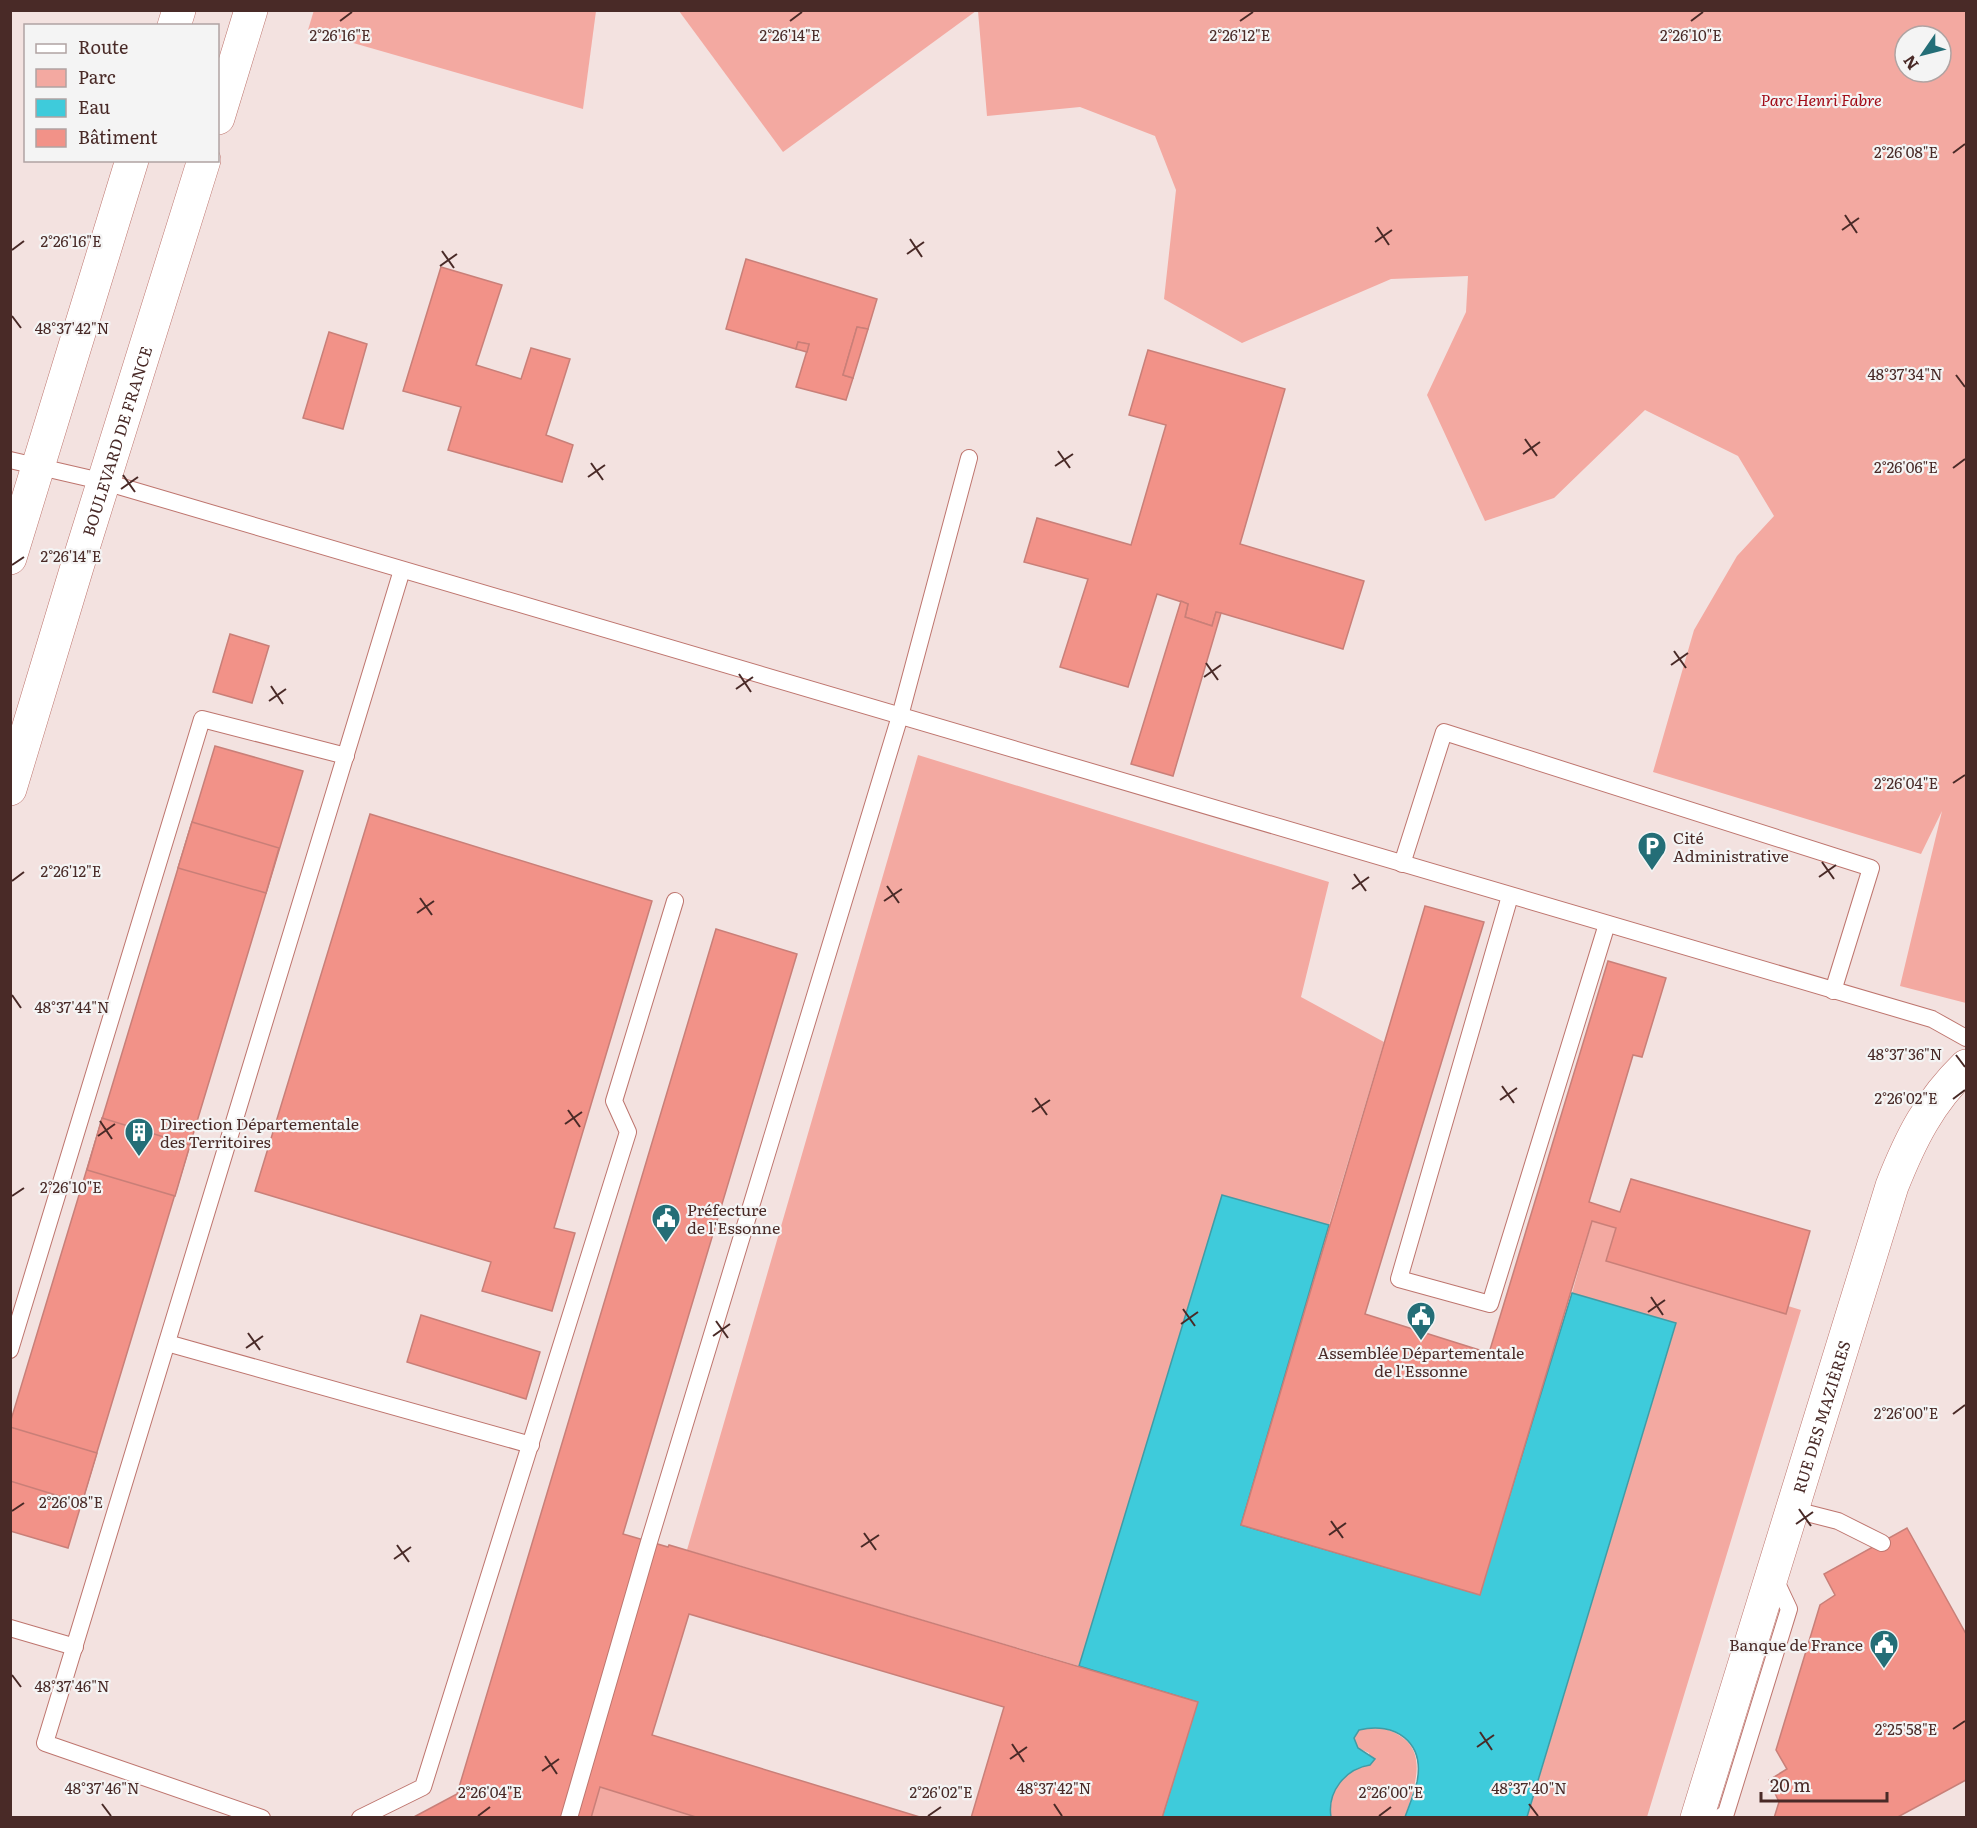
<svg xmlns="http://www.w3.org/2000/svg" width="1977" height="1828" viewBox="0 0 1977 1828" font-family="Literata,serif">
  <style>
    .green { fill: #f3a9a1; fill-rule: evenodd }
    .water { fill: #3ecbdb; stroke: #419ba5; stroke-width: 1.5 }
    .building { fill: #f29288; stroke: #c97f78; stroke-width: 1.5 }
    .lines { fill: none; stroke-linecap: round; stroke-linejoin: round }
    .service-casing { stroke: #be756e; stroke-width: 18 }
    .minor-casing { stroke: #be756e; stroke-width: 34 }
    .secondary-casing { stroke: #be756e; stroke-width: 34 }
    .service { stroke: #fff; stroke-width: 16 }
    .minor { stroke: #fff; stroke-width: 33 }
    .secondary { stroke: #fff; stroke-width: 33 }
    .ticks { fill: none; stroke: #492a27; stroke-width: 2 }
    .labels { text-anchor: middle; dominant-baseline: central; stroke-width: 4.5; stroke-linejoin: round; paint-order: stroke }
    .park-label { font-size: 16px; font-style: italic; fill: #a10b17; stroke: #f4f4f4 }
    .street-label { font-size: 16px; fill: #492a27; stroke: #f4f4f4 }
    .poi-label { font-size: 16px; fill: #492a27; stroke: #f4f4f4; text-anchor: start }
    .ticks-label { font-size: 15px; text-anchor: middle; fill: #492a27; stroke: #f4f4f4; stroke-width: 4.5; stroke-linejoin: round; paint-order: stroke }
  </style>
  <rect width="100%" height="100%" fill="#f3e2e0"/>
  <g class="green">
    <polygon points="314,10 596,11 583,109 308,30"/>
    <polygon points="679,11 976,11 783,152"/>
    <path d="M 978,11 L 1966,11 L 1966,1003 L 1900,986 L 1942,811 L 1921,854 L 1653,772 L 1694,630 L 1737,556 L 1774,516 L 1738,456 L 1645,410 L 1554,498 L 1485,521 L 1427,395 L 1466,312 L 1468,276 L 1391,279 L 1242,343 L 1164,299 L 1176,190 L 1155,136 L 1080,107 L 987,116 ZM 1905,36 L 1941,36 L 1941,72 L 1905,72 Z"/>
    <polygon points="918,755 1329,882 1301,997 1384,1042 1329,1225 1222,1196 1079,1666 687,1550"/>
    <polygon points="1592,1221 1616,1228 1606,1261 1785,1314 1788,1306 1801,1310 1647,1817 1527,1818 1676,1324 1572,1293"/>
    <path d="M 1375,1726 C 1431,1739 1419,1774 1405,1817 L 1331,1817 C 1327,1792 1345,1769 1370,1765 L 1369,1753 L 1358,1748 L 1354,1738 L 1359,1730 Z"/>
    <polygon points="600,1787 699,1817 591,1818"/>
  </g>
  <path class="water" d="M 1222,1195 L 1329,1225 L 1241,1525 L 1479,1594 L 1572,1293 L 1676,1323 L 1527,1817 L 1405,1817 C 1409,1806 1414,1794 1417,1782 C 1425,1742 1395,1721 1359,1730 L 1354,1738 L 1358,1748 L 1375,1759 L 1370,1765 C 1345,1769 1327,1792 1331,1817 L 1162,1817 L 1197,1702 L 1079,1666 Z"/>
  <g class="building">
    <polygon points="746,259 877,299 868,329 857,327 843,375 853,378 846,400 796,387 809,344 798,342 796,349 726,329"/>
    <polygon points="441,267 502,285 476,365 521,379 531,348 570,359 546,435 573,445 562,482 448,450 461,407 403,391"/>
    <polygon points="857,327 868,329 853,378 843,375"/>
    <polygon points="329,332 367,344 343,429 303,418"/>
    <polygon points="798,342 809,344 807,352 796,349"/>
    <polygon points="1148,350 1285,389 1240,544 1364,581 1343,649 1221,613 1216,612 1212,626 1185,617 1188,604 1157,594 1128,687 1060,667 1088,579 1024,562 1037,518 1131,545 1166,425 1129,415"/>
    <polygon points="1181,601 1188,604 1185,617 1212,626 1216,612 1221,613 1173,776 1131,764"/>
    <polygon points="230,634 269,646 252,703 213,692"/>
    <polygon points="215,746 303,771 68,1548 10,1531 10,1423"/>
    <polygon points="370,814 652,901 554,1228 575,1233 552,1311 482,1291 491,1262 255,1191"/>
    <polygon points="192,822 279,848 266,893 178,868"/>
    <polygon points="1425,906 1484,922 1365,1314 1489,1353 1608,961 1666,978 1642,1057 1633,1055 1589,1202 1620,1212 1631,1179 1810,1231 1786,1314 1606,1261 1616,1228 1592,1221 1480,1595 1241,1525"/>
    <polygon points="716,929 797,954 623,1534 668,1547 669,1545 1198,1702 1162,1818 971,1818 1004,1707 689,1614 652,1735 923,1818 699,1818 600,1787 591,1818 412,1818 457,1794"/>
    <polygon points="102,1118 190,1145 175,1196 87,1170"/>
    <polygon points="421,1315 540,1352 526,1399 407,1362"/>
    <polygon points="10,1427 97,1453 82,1503 10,1481"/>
    <polygon points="1907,1528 1966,1634 1966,1780 1896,1818 1774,1818 1779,1802 1769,1780 1787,1769 1776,1750 1820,1605 1835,1595 1824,1574"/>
  </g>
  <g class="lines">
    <g class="service-casing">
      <g id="service">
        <polyline points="10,460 105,482 1932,1019 1966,1038"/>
        <polyline points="1402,864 1444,732 1871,868 1833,991"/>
        <polyline points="1510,896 1399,1279 1490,1304 1607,924"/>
        <polyline points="167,1343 531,1445"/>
        <polyline points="10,1350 202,719 346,756"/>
        <polyline points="1791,1509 1838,1521 1882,1543"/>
        <polyline points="10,1628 75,1647"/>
        <polyline points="262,1818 45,1743 402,570"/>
        <polyline points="360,1818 423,1787 628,1132 614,1101 675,901"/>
        <polyline points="569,1818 649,1542 900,716 969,458"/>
        <polyline points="1719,1818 1726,1813 1789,1609 1774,1577"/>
      </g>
    </g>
    <g class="minor-casing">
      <g id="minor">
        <path id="s1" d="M 1697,1818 L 1892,1186 C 1911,1138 1929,1102 1966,1066"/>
      </g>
    </g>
    <g class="secondary-casing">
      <g id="secondary">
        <polyline points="174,26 179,10"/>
        <polyline points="218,118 251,10"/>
        <polyline points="10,558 132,160"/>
        <path id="s2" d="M 10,789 L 77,567 L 204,160"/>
      </g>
    </g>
    <use href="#service" class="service"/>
    <use href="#minor" class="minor"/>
    <use href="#secondary" class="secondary"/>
  </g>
  <path class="ticks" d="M 340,21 L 352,12M 790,21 L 802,12M 1240,21 L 1253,12M 1691,21 L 1703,12M 1953,153 L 1965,144M 1845,215 L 1857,233M 1377,227 L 1389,245M 1842,230 L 1859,218M 910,239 L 922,257M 1375,242 L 1392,230M 12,250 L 24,241M 442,251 L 454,268M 907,254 L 924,242M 440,266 L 457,254M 12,316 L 21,328M 1956,375 L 1965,387M 1525,439 L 1537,456M 1058,451 L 1070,468M 1523,454 L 1540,442M 591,463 L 603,480M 1055,466 L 1073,454M 1953,468 L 1965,459M 123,475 L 135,492M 588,477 L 605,465M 121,489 L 138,477M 12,565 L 24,557M 1674,651 L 1686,668M 1206,663 L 1218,680M 1671,665 L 1688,653M 739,674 L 751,692M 1204,677 L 1221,665M 271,686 L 283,704M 736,689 L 753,677M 269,701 L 286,689M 1953,783 L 1965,775M 1822,862 L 1834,879M 1354,874 L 1366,891M 1819,877 L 1836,865M 12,881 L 24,872M 887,886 L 899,903M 1352,889 L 1369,877M 420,898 L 432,915M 884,901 L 902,889M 417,913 L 434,901M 12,995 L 21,1008M 1956,1055 L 1965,1067M 1502,1086 L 1514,1103M 1035,1098 L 1047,1115M 1953,1099 L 1965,1090M 1500,1100 L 1517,1088M 568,1110 L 580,1127M 1032,1112 L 1050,1100M 100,1121 L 112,1139M 565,1124 L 582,1112M 98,1136 L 115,1124M 12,1196 L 24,1188M 1651,1297 L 1663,1315M 1183,1309 L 1195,1326M 1648,1312 L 1665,1300M 716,1321 L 728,1338M 1181,1324 L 1198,1312M 248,1333 L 260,1350M 713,1336 L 730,1324M 246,1348 L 263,1336M 1953,1414 L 1965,1405M 1799,1509 L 1811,1526M 12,1511 L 24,1503M 1331,1521 L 1343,1538M 1796,1524 L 1813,1512M 864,1533 L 876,1550M 1329,1535 L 1346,1523M 397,1545 L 409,1562M 861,1547 L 879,1535M 394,1559 L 411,1547M 12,1675 L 21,1687M 1953,1729 L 1965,1721M 1480,1732 L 1492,1750M 1012,1744 L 1024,1762M 1477,1747 L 1494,1735M 545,1756 L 557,1774M 1010,1759 L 1027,1747M 542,1771 L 559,1759M 102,1804 L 111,1816M 1054,1804 L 1062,1816M 1529,1804 L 1538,1816M 478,1816 L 490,1807M 928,1816 L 941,1807M 1379,1816 L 1391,1807"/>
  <defs>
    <g id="parking-pin" transform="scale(1.5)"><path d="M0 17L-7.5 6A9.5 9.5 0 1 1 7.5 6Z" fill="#246e77" stroke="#f4f4f4"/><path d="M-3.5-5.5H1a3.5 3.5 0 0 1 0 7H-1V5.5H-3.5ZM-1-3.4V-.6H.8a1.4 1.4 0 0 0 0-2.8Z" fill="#fff"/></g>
    <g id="building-pin" transform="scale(1.5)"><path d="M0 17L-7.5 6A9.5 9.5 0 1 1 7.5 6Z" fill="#246e77" stroke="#f4f4f4"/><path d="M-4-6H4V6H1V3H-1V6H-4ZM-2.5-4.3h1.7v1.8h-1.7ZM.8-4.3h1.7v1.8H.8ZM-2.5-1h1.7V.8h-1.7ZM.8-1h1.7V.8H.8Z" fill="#fff"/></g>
    <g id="civic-pin" transform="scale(1.5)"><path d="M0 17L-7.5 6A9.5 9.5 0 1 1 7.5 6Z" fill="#246e77" stroke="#f4f4f4"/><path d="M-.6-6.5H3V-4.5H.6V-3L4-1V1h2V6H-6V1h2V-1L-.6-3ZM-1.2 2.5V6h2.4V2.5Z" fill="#fff"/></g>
  </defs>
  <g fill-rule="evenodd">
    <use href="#parking-pin" x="1652" y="846"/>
    <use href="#building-pin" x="139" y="1132"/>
    <use href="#civic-pin" x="666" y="1218"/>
    <use href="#civic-pin" x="1421" y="1316"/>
    <use href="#civic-pin" x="1884" y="1644"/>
  </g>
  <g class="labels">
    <g class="park-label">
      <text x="1821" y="99">Parc Henri Fabre</text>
    </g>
    <g class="street-label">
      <text stroke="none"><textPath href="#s2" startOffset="364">BOULEVARD DE FRANCE</textPath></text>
      <text stroke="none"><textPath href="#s1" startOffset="420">RUE DES MAZIÈRES</textPath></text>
    </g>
    <g class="poi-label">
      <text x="1673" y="837">Cité<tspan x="1673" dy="18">Administrative</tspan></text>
      <text x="160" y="1123">Direction Départementale<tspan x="160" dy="18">des Territoires</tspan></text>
      <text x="687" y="1209">Préfecture<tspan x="687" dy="18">de l'Essonne</tspan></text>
      <text x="1421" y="1352" text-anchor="middle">Assemblée Départementale<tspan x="1421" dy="18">de l'Essonne</tspan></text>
      <text x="1863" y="1644" text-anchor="end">Banque de France</text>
    </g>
  </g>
  <g class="ticks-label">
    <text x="340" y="41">2°26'16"E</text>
    <text x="790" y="41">2°26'14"E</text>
    <text x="1240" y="41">2°26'12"E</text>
    <text x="1691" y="41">2°26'10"E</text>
    <text x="1906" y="158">2°26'08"E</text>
    <text x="71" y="247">2°26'16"E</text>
    <text x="72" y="334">48°37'42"N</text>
    <text x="1905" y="380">48°37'34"N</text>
    <text x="1906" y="473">2°26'06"E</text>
    <text x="71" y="562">2°26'14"E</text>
    <text x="1906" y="789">2°26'04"E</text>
    <text x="71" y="877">2°26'12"E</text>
    <text x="72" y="1013">48°37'44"N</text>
    <text x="1905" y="1060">48°37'36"N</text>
    <text x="1906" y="1104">2°26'02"E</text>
    <text x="71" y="1193">2°26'10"E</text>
    <text x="1906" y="1419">2°26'00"E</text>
    <text x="71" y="1508">2°26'08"E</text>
    <text x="72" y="1692">48°37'46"N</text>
    <text x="1906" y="1735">2°25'58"E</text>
    <text x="102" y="1794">48°37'46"N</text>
    <text x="1054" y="1794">48°37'42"N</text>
    <text x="1529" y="1794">48°37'40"N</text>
    <text x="490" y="1798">2°26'04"E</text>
    <text x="941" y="1798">2°26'02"E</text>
    <text x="1391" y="1798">2°26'00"E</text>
  </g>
  <rect width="1977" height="1828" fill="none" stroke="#492a27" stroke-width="24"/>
  <rect x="24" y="24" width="195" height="138" fill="#f4f4f4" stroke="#b0a3a2" stroke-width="1.5"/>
  <rect x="36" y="44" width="30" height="9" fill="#ffffff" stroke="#b0a3a2" stroke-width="1.5"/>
  <text x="78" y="54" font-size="18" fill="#492a27">Route</text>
  <rect x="36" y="69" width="30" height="18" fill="#f3a9a1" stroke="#b0a3a2" stroke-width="1.5"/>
  <text x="78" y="84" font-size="18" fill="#492a27">Parc</text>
  <rect x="36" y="99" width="30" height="18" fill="#3ecbdb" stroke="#b0a3a2" stroke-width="1.5"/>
  <text x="78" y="114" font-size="18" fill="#492a27">Eau</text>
  <rect x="36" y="129" width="30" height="18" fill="#f29288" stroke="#b0a3a2" stroke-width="1.5"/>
  <text x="78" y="144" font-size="18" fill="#492a27">Bâtiment</text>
  <g transform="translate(1923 54) rotate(235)"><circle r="28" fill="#f4f4f4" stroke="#b0a3a2" stroke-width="1.5"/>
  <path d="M0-4.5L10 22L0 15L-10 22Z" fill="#246e77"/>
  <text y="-9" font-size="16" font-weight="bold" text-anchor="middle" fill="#492a27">N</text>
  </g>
  <path d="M1761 1792v9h126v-9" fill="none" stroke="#492a27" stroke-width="3"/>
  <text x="1770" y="1792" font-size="18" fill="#492a27" stroke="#f4f4f4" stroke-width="4.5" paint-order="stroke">20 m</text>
</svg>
